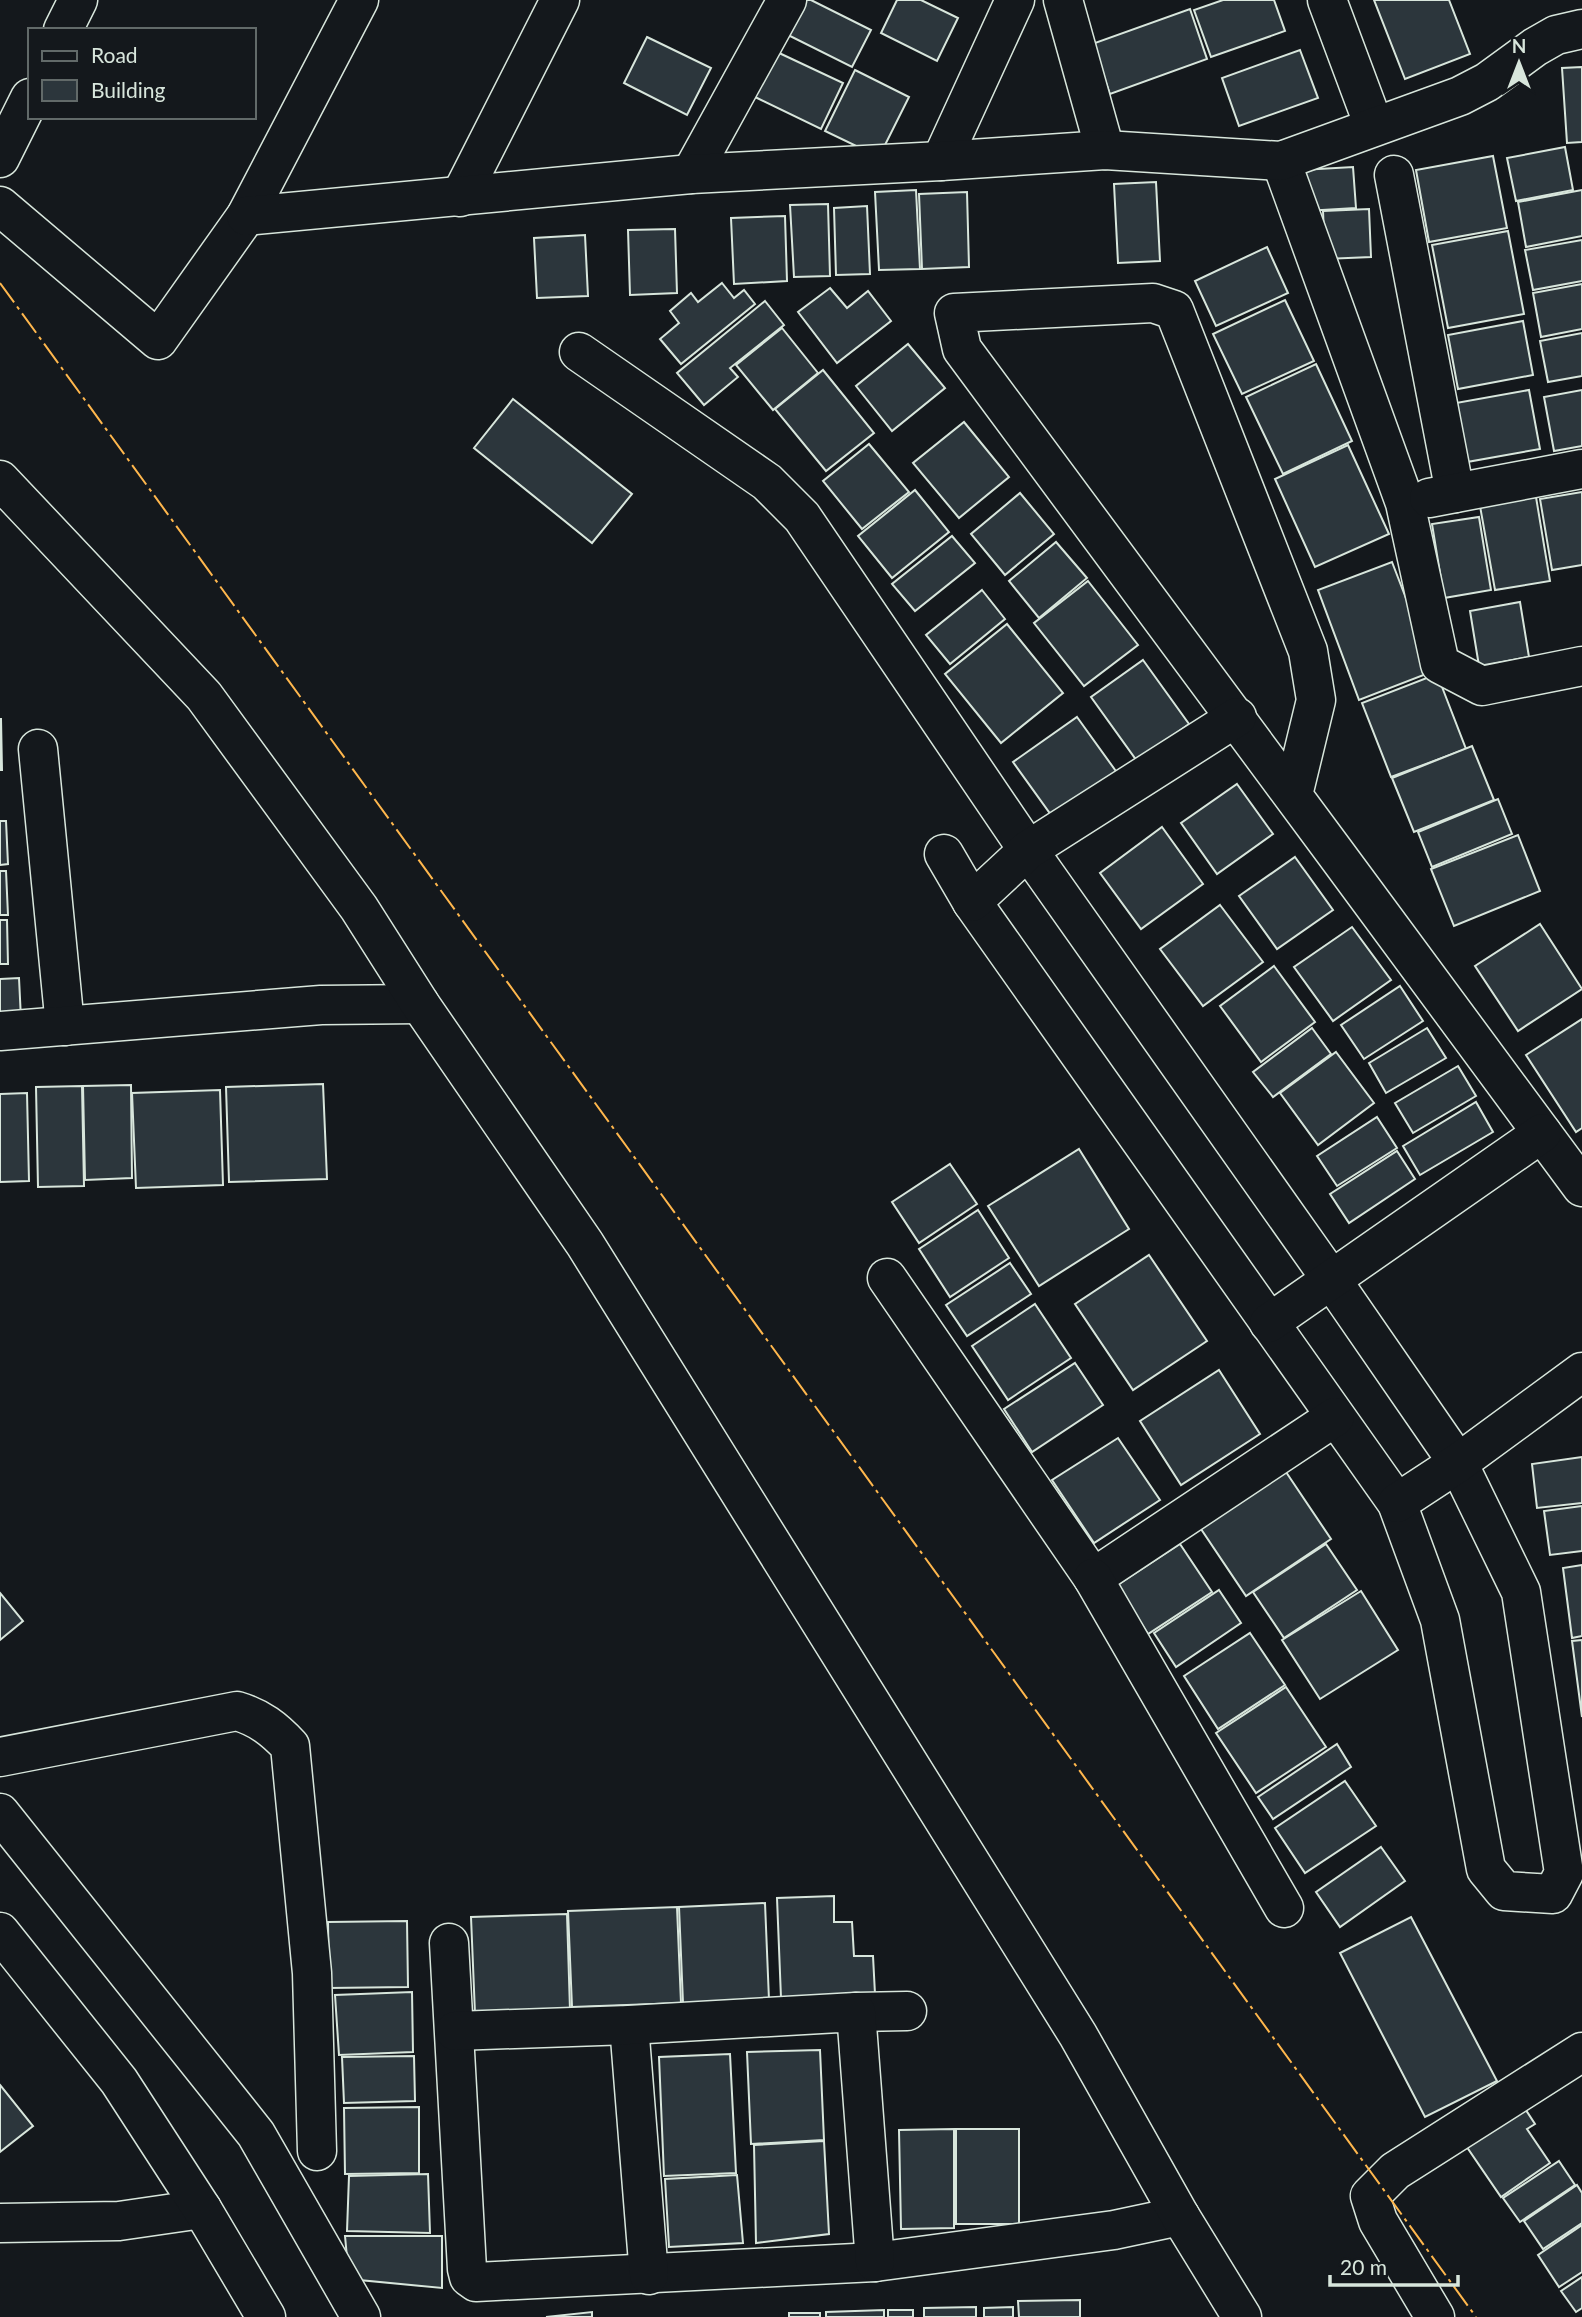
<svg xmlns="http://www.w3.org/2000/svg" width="1582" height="2317" viewBox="0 0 1582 2317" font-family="Lato,sans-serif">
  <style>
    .building { fill: #2c363c; stroke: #d8e6dc; stroke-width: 2 }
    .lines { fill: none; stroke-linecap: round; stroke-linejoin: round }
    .minor-casing { stroke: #d8e6dc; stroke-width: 41 }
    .tertiary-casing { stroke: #d8e6dc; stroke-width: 41 }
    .minor { stroke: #14181c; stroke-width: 38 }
    .tertiary { stroke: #14181c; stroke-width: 38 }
    .power { stroke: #ffb74d; stroke-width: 2; stroke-dasharray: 24 5 3.5 5; stroke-linecap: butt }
  </style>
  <rect width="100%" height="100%" fill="#14181c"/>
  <g class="building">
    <polygon points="800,0 811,0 871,30 852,67 784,33"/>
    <polygon points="897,0 921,0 958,18 937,61 881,33"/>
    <polygon points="1223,0 1274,0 1285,31 1211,57 1194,10"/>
    <polygon points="1374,0 1449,0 1470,54 1405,79"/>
    <polygon points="1190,9 1207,59 1110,94 1092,44"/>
    <polygon points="647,37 711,68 687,115 624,83"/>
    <polygon points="1300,50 1318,98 1239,126 1222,78"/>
    <polygon points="777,52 843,83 821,129 755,97"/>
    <polygon points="1582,67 1582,142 1567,143 1562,68"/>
    <polygon points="855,70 909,97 879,157 825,131"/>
    <polygon points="1565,147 1573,190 1516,201 1507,158"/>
    <polygon points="1493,156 1507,228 1429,242 1416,170"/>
    <polygon points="1353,167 1356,208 1305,211 1301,170"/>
    <polygon points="1156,182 1160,261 1118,263 1114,184"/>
    <polygon points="916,190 920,269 879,270 875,192"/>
    <polygon points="1582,190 1582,236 1526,247 1518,202"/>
    <polygon points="967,192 969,267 922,269 919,194"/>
    <polygon points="828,204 830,276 794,277 790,205"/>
    <polygon points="867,206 870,274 836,275 834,208"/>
    <polygon points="1369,209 1371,257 1325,259 1323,211"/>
    <polygon points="785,216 787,281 734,284 731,218"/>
    <polygon points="675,229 677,293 630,295 628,230"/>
    <polygon points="1508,231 1524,314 1448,328 1432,245"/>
    <polygon points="585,235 588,296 537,298 534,238"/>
    <polygon points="1582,240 1582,281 1533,290 1525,250"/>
    <polygon points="1267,247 1288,293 1216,326 1195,281"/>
    <polygon points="722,283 734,298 744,290 755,304 681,364 660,339 679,323 670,311 691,293 698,302"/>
    <polygon points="1582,284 1582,329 1541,337 1533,293"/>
    <polygon points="830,288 847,308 868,291 891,321 837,363 798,312"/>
    <polygon points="1285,300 1314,361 1242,394 1213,334"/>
    <polygon points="765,301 784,325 730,368 738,377 704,405 677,373"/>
    <polygon points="1523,321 1533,375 1458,389 1448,335"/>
    <polygon points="782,328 818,373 773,410 736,365"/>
    <polygon points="1582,333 1582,376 1548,382 1540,341"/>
    <polygon points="908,344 945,388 892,431 856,386"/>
    <polygon points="1316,364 1352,441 1283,474 1246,397"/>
    <polygon points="823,370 874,433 826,471 775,409"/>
    <polygon points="1529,390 1540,449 1467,462 1456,403"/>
    <polygon points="1582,390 1582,446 1554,451 1544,397"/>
    <polygon points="513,399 632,494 592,543 474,448"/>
    <polygon points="964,422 1009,477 959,518 913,463"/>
    <polygon points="869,444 909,492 862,529 823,481"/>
    <polygon points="1348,445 1389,534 1315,567 1275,479"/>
    <polygon points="915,490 949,532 892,578 858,536"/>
    <polygon points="1582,492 1582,565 1552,570 1540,499"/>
    <polygon points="1020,493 1054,534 1005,575 971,534"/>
    <polygon points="1536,497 1550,581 1495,590 1480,506"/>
    <polygon points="1479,517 1491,590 1444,598 1432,524"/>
    <polygon points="952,536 975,563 915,611 892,584"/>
    <polygon points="1056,542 1087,578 1039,618 1009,581"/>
    <polygon points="1392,562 1434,671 1359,700 1318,590"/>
    <polygon points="1088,581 1138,645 1084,686 1034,623"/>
    <polygon points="982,590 1005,619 950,664 926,635"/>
    <polygon points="1520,602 1529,657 1479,666 1470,611"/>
    <polygon points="1007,624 1063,693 1001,743 945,674"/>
    <polygon points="1143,660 1189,724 1137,761 1091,697"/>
    <polygon points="1437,674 1466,749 1391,777 1362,703"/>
    <polygon points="1077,717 1118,774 1054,819 1013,762"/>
    <polygon points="0,719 1,719 2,770 0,770"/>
    <polygon points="1472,746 1494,800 1414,832 1392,778"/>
    <polygon points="1237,784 1273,834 1217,874 1181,823"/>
    <polygon points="1498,799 1512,834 1432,867 1418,832"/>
    <polygon points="0,821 6,821 8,864 0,865"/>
    <polygon points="1162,827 1203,884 1141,929 1100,873"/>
    <polygon points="1518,835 1540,891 1454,926 1431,869"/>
    <polygon points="1295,857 1333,910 1277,949 1239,896"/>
    <polygon points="0,871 6,871 8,915 0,915"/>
    <polygon points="1220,905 1263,962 1203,1006 1160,949"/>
    <polygon points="0,920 7,920 8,964 0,964"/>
    <polygon points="1540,924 1582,989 1518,1031 1475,966"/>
    <polygon points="1352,927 1391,980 1333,1021 1294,967"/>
    <polygon points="1274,966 1315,1022 1261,1062 1220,1006"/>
    <polygon points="19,978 21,1019 0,1020 0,979"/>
    <polygon points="1400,986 1423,1021 1364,1059 1341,1025"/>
    <polygon points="1582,1019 1582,1128 1576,1132 1526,1055"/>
    <polygon points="1312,1028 1331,1054 1273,1097 1253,1072"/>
    <polygon points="1427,1028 1446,1058 1386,1093 1369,1063"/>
    <polygon points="1336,1052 1374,1103 1318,1145 1280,1093"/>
    <polygon points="1458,1066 1476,1096 1413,1133 1395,1103"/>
    <polygon points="323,1084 327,1179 229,1182 226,1087"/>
    <polygon points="131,1085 132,1178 85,1180 83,1086"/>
    <polygon points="82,1086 84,1186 38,1187 36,1087"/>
    <polygon points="220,1090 223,1185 136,1188 132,1093"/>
    <polygon points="27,1093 29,1181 0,1182 0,1094"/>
    <polygon points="1476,1102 1493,1132 1420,1175 1403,1146"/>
    <polygon points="1377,1117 1397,1148 1337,1186 1317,1156"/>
    <polygon points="1079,1149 1129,1229 1039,1286 988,1206"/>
    <polygon points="1397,1151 1415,1179 1349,1223 1330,1194"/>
    <polygon points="950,1164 977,1204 919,1243 892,1202"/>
    <polygon points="978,1210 1009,1258 950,1297 919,1249"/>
    <polygon points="1149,1255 1207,1341 1133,1390 1075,1304"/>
    <polygon points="1010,1263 1031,1294 967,1336 946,1305"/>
    <polygon points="1035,1304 1071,1358 1008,1400 972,1346"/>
    <polygon points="1075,1363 1103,1405 1032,1452 1004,1409"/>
    <polygon points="1219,1370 1260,1434 1181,1485 1140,1421"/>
    <polygon points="1118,1438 1160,1500 1094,1543 1052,1480"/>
    <polygon points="1582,1457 1582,1503 1537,1508 1532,1464"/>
    <polygon points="1284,1469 1331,1539 1246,1596 1199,1526"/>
    <polygon points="1582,1506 1582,1551 1550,1555 1544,1511"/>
    <polygon points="1180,1544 1212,1592 1148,1634 1116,1586"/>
    <polygon points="1326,1544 1357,1590 1284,1638 1253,1592"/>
    <polygon points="1582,1565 1582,1636 1572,1638 1563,1568"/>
    <polygon points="1219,1590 1241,1623 1176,1667 1154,1633"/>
    <polygon points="1361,1591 1398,1650 1320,1699 1282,1640"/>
    <polygon points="0,1593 23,1621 0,1640"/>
    <polygon points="1250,1633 1285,1685 1218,1729 1184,1676"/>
    <polygon points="1582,1640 1582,1717 1572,1641"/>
    <polygon points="1286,1687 1326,1747 1256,1793 1216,1733"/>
    <polygon points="1337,1744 1351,1767 1273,1819 1258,1797"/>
    <polygon points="1345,1781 1376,1826 1305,1873 1275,1828"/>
    <polygon points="1381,1847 1405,1881 1340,1927 1316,1892"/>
    <polygon points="834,1896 834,1922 852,1922 854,1956 873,1956 875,1994 781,1998 777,1898"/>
    <polygon points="765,1903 769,2000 683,2003 679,1907"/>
    <polygon points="677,1907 681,2003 572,2007 568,1911"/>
    <polygon points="567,1914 570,2010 475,2014 471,1917"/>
    <polygon points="1411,1917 1497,2081 1425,2117 1340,1953"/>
    <polygon points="407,1921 408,1987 329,1988 328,1922"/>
    <polygon points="412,1992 413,2052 339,2055 335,1995"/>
    <polygon points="820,2050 824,2140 751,2144 747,2052"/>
    <polygon points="730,2054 736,2173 664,2176 659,2057"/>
    <polygon points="414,2056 415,2101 344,2103 342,2057"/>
    <polygon points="0,2085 33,2126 0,2152"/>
    <polygon points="1518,2098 1535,2124 1527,2129 1550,2163 1501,2197 1460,2137"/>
    <polygon points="419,2107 419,2173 345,2174 344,2108"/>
    <polygon points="954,2129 954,2228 901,2229 899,2130"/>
    <rect x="956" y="2129" width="63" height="95"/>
    <polygon points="824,2141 829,2234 756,2243 754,2145"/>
    <polygon points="1559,2161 1575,2185 1520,2222 1503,2198"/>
    <polygon points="428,2174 430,2233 347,2231 349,2176"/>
    <polygon points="737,2175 743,2243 669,2247 665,2179"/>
    <polygon points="1577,2185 1582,2193 1582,2223 1543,2249 1524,2221"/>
    <polygon points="1582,2225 1582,2272 1559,2287 1538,2255"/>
    <polygon points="345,2236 442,2236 442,2288 349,2279"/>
    <polygon points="1582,2277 1582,2308 1576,2312 1561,2291"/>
    <polygon points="1080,2300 1080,2317 1019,2317 1018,2301"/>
    <polygon points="976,2307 976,2317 924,2317 924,2308"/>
    <polygon points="1013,2307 1013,2317 984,2317 984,2308"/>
    <polygon points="884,2310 884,2317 826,2317 826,2312"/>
    <rect x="888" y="2310" width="25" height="7"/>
    <polygon points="592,2312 592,2317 546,2317"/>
    <rect x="789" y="2313" width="31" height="4"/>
  </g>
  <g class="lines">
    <g class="minor-casing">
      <g id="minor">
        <polyline points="1063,0 1105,150"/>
        <polyline points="1327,0 1374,126"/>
        <polyline points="63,30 78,0"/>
        <polyline points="0,158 30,98"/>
        <polyline points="941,161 1015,0"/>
        <polyline points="1281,161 1405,503 1440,664 1482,686 1582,666"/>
        <polyline points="691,174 787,0"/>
        <polyline points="1394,175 1455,493"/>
        <polyline points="460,197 560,0"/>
        <polyline points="0,206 158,340 246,216 359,0"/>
        <polyline points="246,216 691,174 941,161 1105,150 1281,161 1460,96 1487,82 1535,47 1556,35 1582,29"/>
        <polyline points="579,352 767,482 802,517 1028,850 1331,1279 1458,1463 1521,1592 1564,1873 1553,1894 1504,1891 1486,1869 1440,1620 1397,1503 972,902"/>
        <polyline points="1429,498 1582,469"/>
        <polyline points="38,749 65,1026"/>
        <path d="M 1293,795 L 1316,700 L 1308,651 L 1174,310 L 1153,303 L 954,313 L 962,349 C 1170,627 1375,908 1582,1187"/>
        <polyline points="944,854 972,902 1028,850 1237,717"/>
        <polyline points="0,1031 321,1005 420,1004"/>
        <polyline points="887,1278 1093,1578 1335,1417"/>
        <polyline points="1269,1323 1542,1133"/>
        <polyline points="1397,1503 1458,1463 1582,1372"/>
        <polyline points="1093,1578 1284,1908"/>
        <path d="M 0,1757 L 237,1711 C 260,1718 274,1729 290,1746 L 312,1973 L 317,2151"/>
        <polyline points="449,1943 467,2269 469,2277 476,2282 875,2262 1114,2230 1180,2216"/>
        <polyline points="856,2012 907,2011"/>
        <polyline points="629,2025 649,2275"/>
        <polyline points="455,2031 629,2025 856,2012 875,2262"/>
        <polyline points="0,2223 119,2221 202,2209"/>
        <polyline points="1435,2317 1378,2221 1370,2196 1395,2171 1582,2052"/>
      </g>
    </g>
    <g class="tertiary-casing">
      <g id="tertiary">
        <polyline points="0,480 204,696 359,908 420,1004 585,1244 1078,2035 1180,2216 1242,2317"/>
        <polyline points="0,1813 256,2134 361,2317"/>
        <polyline points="0,1932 119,2081 202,2209 266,2317"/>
      </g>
    </g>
    <use href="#minor" class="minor"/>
    <use href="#tertiary" class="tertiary"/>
    <polyline class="power" points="0,283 1476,2317"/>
  </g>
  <rect x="28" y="28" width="228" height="91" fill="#14181c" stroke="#626a69" stroke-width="2"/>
  <rect x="42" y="51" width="35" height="10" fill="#14181c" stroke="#626a69" stroke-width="2"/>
  <text x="91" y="63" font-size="21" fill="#d8e6dc">Road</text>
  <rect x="42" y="80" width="35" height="21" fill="#2c363c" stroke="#626a69" stroke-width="2"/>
  <text x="91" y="98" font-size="21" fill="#d8e6dc">Building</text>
  <g transform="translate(1519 63)" stroke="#14181c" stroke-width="5" paint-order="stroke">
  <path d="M0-5L12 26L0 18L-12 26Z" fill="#d8e6dc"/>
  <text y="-10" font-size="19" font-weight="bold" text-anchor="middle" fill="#d8e6dc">N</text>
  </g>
  <path d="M1330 2275v10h128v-10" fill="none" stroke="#d8e6dc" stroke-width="3.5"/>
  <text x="1340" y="2275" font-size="21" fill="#d8e6dc" stroke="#14181c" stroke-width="5" paint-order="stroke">20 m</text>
</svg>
